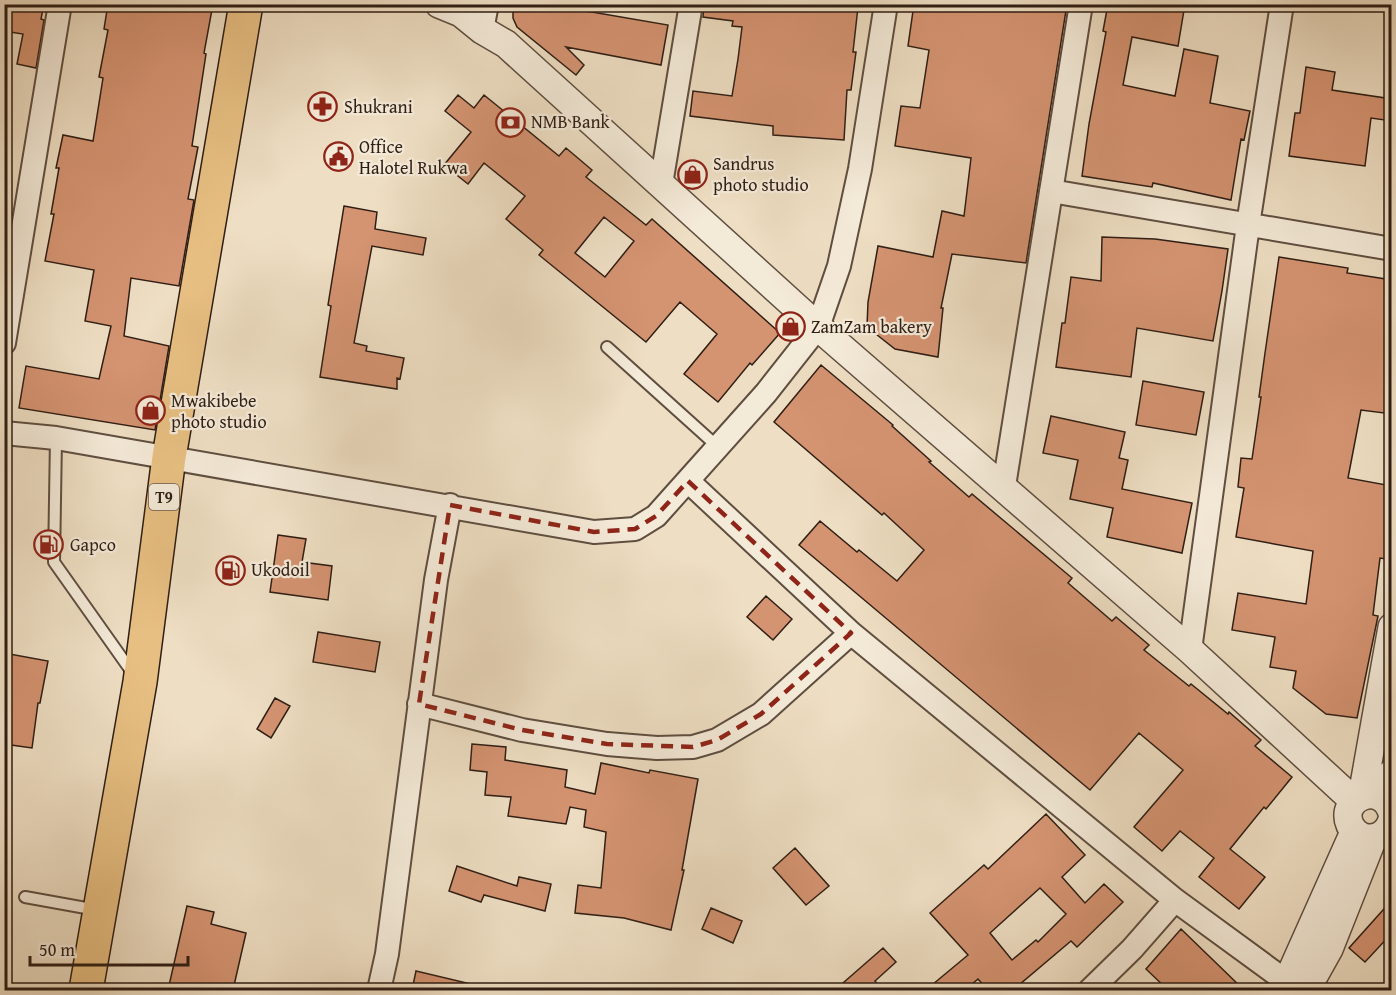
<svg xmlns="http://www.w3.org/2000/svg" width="1396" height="995" font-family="'Gentium Book Plus',serif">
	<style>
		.building { fill: #d49371; stroke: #2f1e15; stroke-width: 1.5; fill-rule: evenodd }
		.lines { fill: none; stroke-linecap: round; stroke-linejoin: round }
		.service-casing { stroke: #5f4e40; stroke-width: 14 }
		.minor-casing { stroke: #5f4e40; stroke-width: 26 }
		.tertiary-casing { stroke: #5f4e40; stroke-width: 30 }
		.trunk-casing { stroke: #2f1e15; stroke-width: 36 }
		.service { stroke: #f4ead8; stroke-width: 10 }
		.minor { stroke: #f4ead8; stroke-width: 22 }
		.tertiary { stroke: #f4ead8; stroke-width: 27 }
		.trunk { stroke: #e7bf82; stroke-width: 33 }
		.marked { fill: none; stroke: #8f2418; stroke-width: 4.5; stroke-dasharray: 12 8; stroke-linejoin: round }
		.labels { text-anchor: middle; stroke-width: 4.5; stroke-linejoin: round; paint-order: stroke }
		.shield { fill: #f4ead8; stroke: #6a5b50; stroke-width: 1.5 }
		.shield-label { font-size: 16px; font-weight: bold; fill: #2f1e15 }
		.poi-label { font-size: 18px; fill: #2f1e15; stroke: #f4ead8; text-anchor: start }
	</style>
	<rect width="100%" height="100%" fill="#eedec3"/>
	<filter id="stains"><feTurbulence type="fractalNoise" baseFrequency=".00333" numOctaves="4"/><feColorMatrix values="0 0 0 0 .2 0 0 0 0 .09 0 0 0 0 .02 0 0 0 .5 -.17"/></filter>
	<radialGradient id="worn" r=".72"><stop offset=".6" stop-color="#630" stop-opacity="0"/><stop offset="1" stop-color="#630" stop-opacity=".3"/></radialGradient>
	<path class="building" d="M4,4h40l-3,15 3,1 -8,48 -19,-4 6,-30 -19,-3z
		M108,4h105l-9,49 2,1 -14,92 6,1 -10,52 6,1 -15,86 -48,-8 -7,58 45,10 -14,84 -136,-22 7,-42 73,13 12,-53 -26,-5 9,-51 -49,-9 9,-47h-3l8,-46h-3l7,-33 30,6 10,-63 -4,-1 9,-47 -4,-1z
		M513,4l79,8 76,13 -7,40 -95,-18 18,18 -8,10 -59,-48 -4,-9z
		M704,4h127l27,3 -5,45h3l-5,38h-4l-3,50 -71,-5v-9l-83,-10 3,-25 39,5 6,-37 4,-32 -10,-1 1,-5 -30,-4z
		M914,4h153l-41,259 -74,-9 -11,54h2l-5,49 -43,-8 -28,-22 1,-25 10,-56 55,11 9,-46 22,5 7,-58 -76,-12 6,-40 19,2 9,-58 -21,-4z
		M1108,4h77l-7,42 -46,-9 -9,48 52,11 9,-47 34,7 -8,47 40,8 -6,29 -3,-1 -10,61 -78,-17 -1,4 -70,-11 7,-52 17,-92 -3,-1z
		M1306,67l29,5 -3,18 60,9v22l-21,-3 -6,48 -76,-10 6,-43h5z
		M458,95l16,13 10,-13 75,61 7,-8 26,22 -6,7 60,48 6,-6 128,114 -28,32 -2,-2 -32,39 -34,-28 33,-40 -37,-32 -34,40 -107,-87 4,-5 -37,-31 19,-23 -41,-33 -16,21 -24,-19 27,-33 -26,-21zM604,217l30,24 -29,36 -30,-24z
		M344,206l33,6 -2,17 51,9 -3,17 -51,-9 -18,97 13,3 -1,5 38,7 -4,21 -3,-1v11l-77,-12 11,-71 -3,-1z
		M1102,237l53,2 73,10 -6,42 -9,50 -76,-13 -6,49 -75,-10 6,-44h3l6,-46 30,4z
		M1279,257l69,11 -1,5 45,7v134l-31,-4 -13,68 44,8 -6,73 -6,-1 -7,57 5,1 -21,102 -31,-4 -33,-26 3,-17 -26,-4 5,-30 -43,-7 6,-37 68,11 7,-53 -77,-14 8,-49 -6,-1 3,-29 11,1 9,-62h-2l6,-44z
		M821,365l72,60 -1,1 39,35 -2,1 40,35 3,-3 100,84 -4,5 44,38 4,-4 33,28 -5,5 45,36 2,-2 37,30 1,-2 32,28 -6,6 37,31 -26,32 -2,-2 -34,42 35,28 -26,32 -40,-32 15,-19 -34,-27 -18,20 -28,-24 49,-57 -44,-37 -49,57 -291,-245 21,-24 37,31 2,-2 38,31 27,-31 -40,-37 -2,2 -108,-93z
		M1143,381l61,11 -8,43 -60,-10z
		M1051,416l74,16 -6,26 9,2 -6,29 70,14 -10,50 -75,-16 6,-29 -43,-9 8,-39 -35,-7z
		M278,535l28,4 -4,23 30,4 -4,34 -58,-8z
		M766,596l26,23 -19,21 -26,-23z
		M318,632l62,10 -5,30 -62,-10z
		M4,653l44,8 -8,42h-2l-6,45 -28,-4z
		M275,698l15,8 -19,32 -14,-9z
		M472,744l34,3 -1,13 62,10 -2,17 30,7 6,-31 48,10 1,-3 48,9 -16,91h2l-13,60 -47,-12 -49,-5 3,-28 23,3 5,-56 -22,-5 2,-17 -16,-3 -4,17 -58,-8 3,-19 -26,-2 2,-23 -17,-2z
		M1046,814l39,41 -23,22 23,26 19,-19 19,18 -46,45 -6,-6 -58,49h-25l-10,-11 -13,11h-39l42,-35 -38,-42 54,-48 4,4zM1040,888l26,26 -28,28 -2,-2 -24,20 -22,-27z
		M795,848l34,38 -23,19 -33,-37z
		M457,866l60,20 2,-9 32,7 -6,27 -61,-16 -3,7 -32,-11z
		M1392,900v33l-27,29 -16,-14z
		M187,906l27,6 -3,12 35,9 -13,57h-65z
		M711,908l31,13 -9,22 -31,-14z
		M1181,929l63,61h-76l-22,-21z
		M883,948l13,14 -21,19 8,9h-48z
		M416,971l55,13 -1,6h-58z"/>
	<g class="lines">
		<defs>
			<path id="service" d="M607,347l111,100
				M56,438l-2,124 80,113
				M25,897l72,13"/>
			<path id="minor" d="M482,30l5,-26
				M661,184l30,-180
				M1051,191l341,58
				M4,343l56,-339
				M4,433l52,5 538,94 41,-3 21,-13 110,-123 52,-66 21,-61 21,-97 26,-165
				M688,481l163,152 324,267 123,90
				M1004,486l77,-482
				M1190,650l58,-425 34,-221
				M419,704l103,26 85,14 50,4 36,-1 24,-7 44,-26 90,-81
				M379,990l8,-36 49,-374 14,-75
				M1090,990l42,-41 43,-49"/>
			<path id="tertiary" d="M439,4l22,9 21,17 24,14 312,283 372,323 164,151
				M1362,796l30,-169
				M1384,799l8,-26
				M1392,813c-9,-33 -54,-16 -42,12 3,6 7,10 13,12 14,4 25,-4 29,-17
				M1281,990l6,-8 67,-150
				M1306,990l23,-41 44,-111"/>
			<path id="trunk" d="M86,990l54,-308 29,-225 77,-453"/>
		</defs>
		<use href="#service" class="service-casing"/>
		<use href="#minor" class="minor-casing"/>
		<use href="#tertiary" class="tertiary-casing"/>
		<use href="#trunk" class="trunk-casing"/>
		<use href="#service" class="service"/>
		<use href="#minor" class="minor"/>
		<use href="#tertiary" class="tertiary"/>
		<use href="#trunk" class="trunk"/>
	</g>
	<path class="marked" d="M688,481l163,152 -90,81 -44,26 -24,7 -86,-3 -85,-14 -103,-26 31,-199 144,27 41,-3 21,-13z"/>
	<defs>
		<symbol id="pharmacy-ring" viewBox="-11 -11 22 22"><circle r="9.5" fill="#f4ead8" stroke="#8f2418" stroke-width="1.5"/><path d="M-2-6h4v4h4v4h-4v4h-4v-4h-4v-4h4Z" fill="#8f2418"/></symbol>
		<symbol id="bank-ring" viewBox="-11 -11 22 22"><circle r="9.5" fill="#f4ead8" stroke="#8f2418" stroke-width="1.5"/><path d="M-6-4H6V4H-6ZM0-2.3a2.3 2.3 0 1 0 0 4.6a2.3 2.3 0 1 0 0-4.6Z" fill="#8f2418"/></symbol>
		<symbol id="civic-ring" viewBox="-11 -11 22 22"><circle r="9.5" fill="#f4ead8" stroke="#8f2418" stroke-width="1.5"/><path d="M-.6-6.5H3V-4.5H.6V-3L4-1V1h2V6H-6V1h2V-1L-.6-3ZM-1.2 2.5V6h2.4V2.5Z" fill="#8f2418"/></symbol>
		<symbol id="shop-ring" viewBox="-11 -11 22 22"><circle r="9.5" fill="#f4ead8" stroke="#8f2418" stroke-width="1.5"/><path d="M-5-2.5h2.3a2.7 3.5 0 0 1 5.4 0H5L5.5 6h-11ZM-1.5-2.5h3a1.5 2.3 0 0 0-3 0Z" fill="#8f2418"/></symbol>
		<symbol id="fuel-ring" viewBox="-11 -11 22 22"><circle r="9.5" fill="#f4ead8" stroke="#8f2418" stroke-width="1.5"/><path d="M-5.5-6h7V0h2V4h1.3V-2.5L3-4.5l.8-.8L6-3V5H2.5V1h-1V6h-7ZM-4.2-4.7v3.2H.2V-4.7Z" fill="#8f2418"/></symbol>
	</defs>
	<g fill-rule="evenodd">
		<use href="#pharmacy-ring" x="306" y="90" width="33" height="33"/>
		<use href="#bank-ring" x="494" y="106" width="33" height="33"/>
		<use href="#civic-ring" x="322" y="140" width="33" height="33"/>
		<use href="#shop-ring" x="676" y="158" width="33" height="33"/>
		<use href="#shop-ring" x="774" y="310" width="33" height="33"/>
		<use href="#shop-ring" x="134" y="394" width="33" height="33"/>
		<use href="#fuel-ring" x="32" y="528" width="33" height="33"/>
		<use href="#fuel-ring" x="214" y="554" width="33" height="33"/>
	</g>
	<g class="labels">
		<rect class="shield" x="149" y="484" width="30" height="26" rx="4.5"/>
		<g class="shield-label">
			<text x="164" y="503">T9</text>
		</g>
		<g class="poi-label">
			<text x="344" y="113">Shukrani</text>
			<text x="531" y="128">NMB Bank</text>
			<text x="359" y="153">Office<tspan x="359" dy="21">Halotel Rukwa</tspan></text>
			<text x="713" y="170">Sandrus<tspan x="713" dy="21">photo studio</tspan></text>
			<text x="811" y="333">ZamZam bakery</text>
			<text x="171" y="407">Mwakibebe<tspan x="171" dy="21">photo studio</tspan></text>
			<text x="70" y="551">Gapco</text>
			<text x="251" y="576">Ukodoil</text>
		</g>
	</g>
	<rect width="1396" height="995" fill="none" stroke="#eedec3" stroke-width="24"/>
	<rect x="6" y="6" width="1384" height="983" fill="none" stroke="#2f1e15" stroke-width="3"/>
	<rect x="12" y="12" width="1372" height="971" fill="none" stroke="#2f1e15" stroke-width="1.5"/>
	<path d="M30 956v9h158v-9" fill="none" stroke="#2f1e15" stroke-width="3"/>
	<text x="39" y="956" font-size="18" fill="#2f1e15" stroke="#f4ead8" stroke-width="4.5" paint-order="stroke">50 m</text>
	<rect width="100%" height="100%" filter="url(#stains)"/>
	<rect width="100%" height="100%" fill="url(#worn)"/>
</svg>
